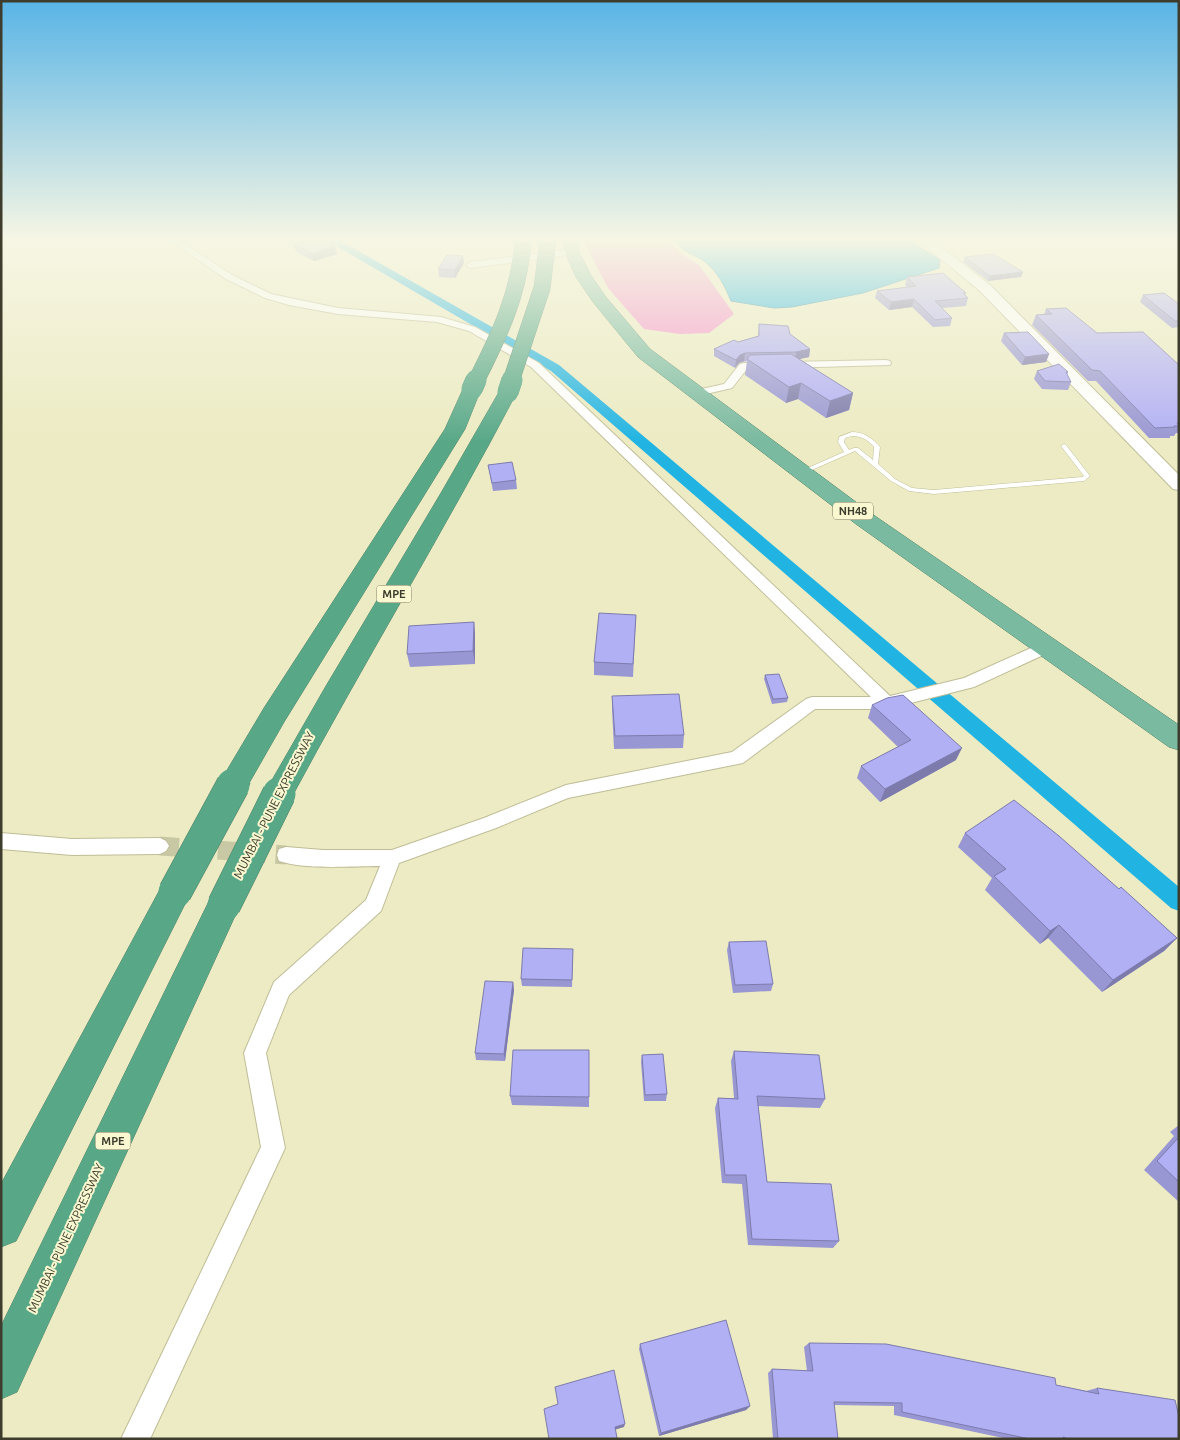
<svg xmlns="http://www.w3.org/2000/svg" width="1180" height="1440" font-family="Ubuntu,sans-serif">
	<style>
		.green { fill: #f692cb }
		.water { fill: #21b4e2; stroke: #2990ac }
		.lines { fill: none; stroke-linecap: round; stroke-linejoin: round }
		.canal { fill: #21b4e2; fill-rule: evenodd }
		.minor-tunnel { stroke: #c9c8a5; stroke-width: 19; stroke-dasharray: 19 10; stroke-linecap: butt }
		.service-casing { stroke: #bfbd97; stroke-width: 1 }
		.minor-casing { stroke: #bfbd97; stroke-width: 2 }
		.secondary-casing { stroke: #bfbd97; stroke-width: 2 }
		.trunk-casing { stroke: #4f8268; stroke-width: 1 }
		.motorway-casing { stroke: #4f8268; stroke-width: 1 }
		.service { fill: #fff; fill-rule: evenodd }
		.minor { fill: #fff; fill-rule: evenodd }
		.secondary { fill: #fff; fill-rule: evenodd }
		.trunk { fill: #7abaa0; fill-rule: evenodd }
		.motorway { fill: #58a888; fill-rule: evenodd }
		.motorway-bridge-far3-casing { stroke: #4f8268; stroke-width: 17; stroke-linecap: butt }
		.motorway-bridge-far2-casing { stroke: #4f8268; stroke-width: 21; stroke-linecap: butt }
		.motorway-bridge-far1-casing { stroke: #4f8268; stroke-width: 28; stroke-linecap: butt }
		.motorway-bridge-casing { stroke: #4f8268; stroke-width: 34; stroke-linecap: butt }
		.motorway-bridge-far3 { stroke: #58a888; stroke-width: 16 }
		.motorway-bridge-far2 { stroke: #58a888; stroke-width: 21 }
		.motorway-bridge-far1 { stroke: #58a888; stroke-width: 26 }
		.motorway-bridge { stroke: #58a888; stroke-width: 33 }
		.wall { fill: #9997d3 }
		.shaded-wall { fill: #7d7bac }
		.building { fill: #b2b0f5; stroke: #7d7bac }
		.labels { text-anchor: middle; stroke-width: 4; stroke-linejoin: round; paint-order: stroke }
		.shield { fill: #f9f8d0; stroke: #75745e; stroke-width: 1 }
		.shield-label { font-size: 11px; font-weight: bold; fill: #3d3c2d }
		.street-label { font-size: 12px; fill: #3d3c2d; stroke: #f9f8d0 }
	</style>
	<rect width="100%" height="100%" fill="#ecebc3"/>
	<path class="green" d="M583,240h85l14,14 17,11 35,49 -25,19 -29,1 -36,-5 -36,-41z"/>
	<path class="water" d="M675,240h234l31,20 -1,8 -76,25 -71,14 -18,1 -43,-7c-6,-15 -14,-30 -27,-40 -10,-7 -23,-9 -29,-21z"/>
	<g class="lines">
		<path class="canal" d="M326,240h13l220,125 620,522v24l-8,-3 -620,-537z"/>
		<path class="minor-tunnel" d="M160,846l126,9"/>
		<defs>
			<path id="service" d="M852,432c12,0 20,6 28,15l-2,17 17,15 17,9 22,2 148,-13 2,-1 -23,-30 3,-2 2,1 24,31 -6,5 -150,13 -25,-3 -18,-10 -36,-30 -50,22h-4v-2l43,-19 -6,-10 1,-5zM852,436c10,0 16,4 22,11l-1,13 -15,-12h-4l-5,2 -5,-8 1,-4z"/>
			<path id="minor" d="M169,240h10l53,35 39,19 67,14 103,9 34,10 64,36 351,333 74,-18 78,-35 5,-1 5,1 3,4 -3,4 -78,36 -87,22h-72l-72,54 -175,35 -72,30 -97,35 -18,48 -92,84 -23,58 19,95 -135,291h-29l140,-292 -17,-94 30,-71 92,-82 14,-34c-29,0 -74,4 -101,-5l-2,-6 2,-6 7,-2 37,3h69l92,-32 82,-33 166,-33 74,-53 6,-2h59l-340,-330 -62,-36 -32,-9 -99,-8 -49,-9 -24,-7 -39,-19z
				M572,249l4,3 -1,2 -105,14 -4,-3 4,-3z
				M886,360l4,1 1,2 -1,2 -143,4 -15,19 -35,8 -5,-3 1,-2 31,-7 16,-20 4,-1z
				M1,833l71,6 88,-1 6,3 3,5 -3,5 -6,3 -88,1 -71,-6z"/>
			<path id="secondary" d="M918,240h14l58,45 189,190v15l-6,-1 -193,-198z"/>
			<path id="trunk" d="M563,240h14l2,12 13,25 13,19 45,53 222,165 307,211v25l-10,-3 -313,-223 -218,-167 -45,-55 -17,-25 -11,-25z"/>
			<path id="motorway" d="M472,383l6,2 3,4 -16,40 -181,293 -36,63 -10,3 -10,-3 -5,-8 41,-69 181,-279 18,-40 3,-4z
				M508,386l7,2 2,4c-73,139 -154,272 -228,410l-10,4 -10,-4 -5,-8 62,-108 115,-193 58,-101 2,-4z
				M175,878l11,4 5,10 -175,349 -15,6v-63l163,-302z
				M224,891l12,4 4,10 -223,487 -16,7v-73l211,-431z"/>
		</defs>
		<use href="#service" class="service-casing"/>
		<use href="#minor" class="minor-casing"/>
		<use href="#secondary" class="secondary-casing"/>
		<use href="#trunk" class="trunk-casing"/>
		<use href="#motorway" class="motorway-casing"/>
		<use href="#service" class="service"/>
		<use href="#minor" class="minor"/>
		<use href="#secondary" class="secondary"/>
		<use href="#trunk" class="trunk"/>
		<use href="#motorway" class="motorway"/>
		<defs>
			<path id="motorway-bridge-far3" d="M476,381c23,-45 44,-89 47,-141
				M511,381l31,-93 6,-48"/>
			<path id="motorway-bridge-far2" d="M472,389l4,-9
				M508,392l4,-12"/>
			<path id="motorway-bridge-far1" d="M233,787l5,-10"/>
			<path id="motorway-bridge" d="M175,892l58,-107
				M224,905l55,-111"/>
		</defs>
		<use href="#motorway-bridge-far3" class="motorway-bridge-far3-casing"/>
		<use href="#motorway-bridge-far2" class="motorway-bridge-far2-casing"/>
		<use href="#motorway-bridge-far1" class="motorway-bridge-far1-casing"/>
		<use href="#motorway-bridge" class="motorway-bridge-casing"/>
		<use href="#motorway-bridge-far3" class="motorway-bridge-far3"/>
		<use href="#motorway-bridge-far2" class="motorway-bridge-far2"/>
		<use href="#motorway-bridge-far1" class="motorway-bridge-far1"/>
		<use href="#motorway-bridge" class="motorway-bridge"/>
	</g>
	<path class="wall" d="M294,244l43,10 -23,7 -18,-9z
		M965,257l58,15 -2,5 -33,4 -25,-19z
		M464,263l-9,15 -16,-1 -1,-8z
		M907,277l59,16 -1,2 3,3 -2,8 -24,2 10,10 -2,8 -17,1 -21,-20 -23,3 -14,-12 2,-7 30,-4 -2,-2z
		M1143,295l36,9v23l-7,1 -32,-26z
		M1046,309l51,24 82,32v68h-3l-2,3h-4v2h-21l-53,-57h-8l-56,-56 4,-10h8z
		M759,324l31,10 20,15 -1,8 -10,2 54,34 -4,17 -23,8 -28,-19 -12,4 -41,-28 2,-14 -8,2 -4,5 -21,-12v-7l44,-13z
		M1004,333l45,21 -3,8 -24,3 -21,-24z
		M1037,371l31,1 -1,3 4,7 -3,8 -26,-1 -8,-10z
		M488,465l28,15 1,9 -24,2z
		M636,615l-3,62 -39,-2v-13z
		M474,622l1,13v29l-65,3 -3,-13z
		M765,675l23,23 -1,4 -15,2 -8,-25z
		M612,696l72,39 -1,13 -69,1 -2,-40z
		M872,705l84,55 -76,42 -23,-24 4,-12 37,-19 -30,-29z
		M965,833l154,56 58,49 -13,13 -62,41 -54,-54 -8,6 -55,-54 7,-12 -34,-31z
		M729,942l44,42 -2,7 -38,2 -6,-43z
		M573,949l-1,38 -50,-1 -1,-7z
		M513,982l1,8 -9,71 -29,-1 -1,-7z
		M589,1050v57l-77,-2 -2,-9z
		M734,1051l91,48 -5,9 -62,-2 9,76 72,59 -6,7 -85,-3 -6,-61 -20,-1 -7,-75 3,-10h16l-3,-37z
		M642,1055l25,39 -1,7h-22l-3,-39z
		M1179,1125v77l-35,-32 30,-34 -4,-4z
		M809,1343l247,42 30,6 11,-3 82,51h-171l-114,-24v-9l-60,-1 4,34h-65l-5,-66 4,-4 35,2 -3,-24z
		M640,1344l110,62 -4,4 -87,26 -20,-87z"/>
	<path class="shaded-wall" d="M335,246l2,8 -23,7 -2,-7z
		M463,256l1,7 -9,15v-8z
		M1023,272l-2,5 -33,4 2,-5z
		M914,299l-2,8 -23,3 2,-8z
		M810,349l-1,8 -14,3 1,-8z
		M745,353l-1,8 -5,2 -4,5 1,-8 4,-5z
		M1049,354l-3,8 -24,3 3,-8z
		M801,383l-3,16 -12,4 3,-16z
		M853,393l-4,17 -23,8 4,-17z
		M474,622l1,13v29l-2,-13z
		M962,748l-6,12 -76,42 5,-13z
		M1059,925l-11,13 -8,6 10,-13z
		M1177,938l-13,13 -62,41 11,-12z
		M513,982l1,8 -9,71 -1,-7z
		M750,1406l-4,4 -87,26 2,-3z
		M625,1424l-1,3 -10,3 1,-3z"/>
	<path class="building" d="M307,240h17l11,6 -23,8 -18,-10z
		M993,254l30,18 -33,4 -25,-19z
		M447,255l16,1 -8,14 -17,-1z
		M943,273l23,20h-3l5,5 -33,3 17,17 -17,2 -21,-21 -23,3 -14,-11 39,-5 -9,-9z
		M1164,293l15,11v17h-4l-32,-26z
		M1066,308l31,25 46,-1 36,33v50h-1l1,1v7h-2l2,3h-5l1,1 -20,1 -55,-57 -8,-1 -56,-55 16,-1 -6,-5z
		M759,324l29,2 2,8 20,15 -14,3 -51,1 -5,2 -4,5 -22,-11 20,-9 4,2 21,-6z
		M1028,332l21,22 -24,3 -21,-24z
		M791,354l62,39 -23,8 -29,-18 -12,4 -42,-28 3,-4z
		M1059,364l9,8h-2l5,10 -26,-1 -8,-10z
		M512,462l4,18 -24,3 -4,-18z
		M599,613l37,2 -3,49 -39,-2z
		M474,622l-1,29 -66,3 2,-28z
		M779,674l9,24 -15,1 -8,-24z
		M679,694l5,41 -69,1 -3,-40z
		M903,695l59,53 -77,41 -24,-23 50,-26 -39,-35 15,-7z
		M1014,800l45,36 60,53 2,-2 56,51 -64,42 -54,-55 -9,6 -56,-55 12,-7 -41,-36z
		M766,941l7,43 -38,1 -6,-43z
		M523,948l50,1 -1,31 -51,-1z
		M485,981l28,1 -9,72 -29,-1z
		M513,1050h76v47l-79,-1z
		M734,1051l85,4 6,44 -68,-3 10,86 64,2 8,57 -87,-2 -6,-64h-21l-7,-77 20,1z
		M663,1054l4,40 -22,1 -3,-40z
		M1179,1137v45l-22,-21z
		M726,1320l24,86 -89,27 -21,-89z
		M809,1343l77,1 169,34 1,7 43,9 -2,-6 78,12 4,17v22h-111l-5,-2v2h-33l-128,-27v-9l-68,-1 4,37h-60l-6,-70 41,2z
		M614,1370l11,54 -10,3 2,11 -3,1h-65l-5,-30 14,-5 -3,-17z"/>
	<linearGradient id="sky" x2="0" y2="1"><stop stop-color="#58b4e6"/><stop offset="0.54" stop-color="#f6f6e4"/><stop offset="1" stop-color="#f6f6e4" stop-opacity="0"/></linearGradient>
	<rect width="1180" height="442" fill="url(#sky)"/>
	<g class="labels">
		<g class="shield">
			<rect x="833" y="502.5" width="40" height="17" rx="4"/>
			<rect x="376.5" y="585.5" width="35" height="17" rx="4"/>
			<rect x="95.5" y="1132.5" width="35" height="17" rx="4"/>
		</g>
		<g class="shield-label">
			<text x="853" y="515">NH48</text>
			<text x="394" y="598">MPE</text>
			<text x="113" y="1145">MPE</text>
		</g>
		<g class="street-label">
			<text transform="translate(274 805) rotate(-63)" y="4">MUMBAI - PUNE EXPRESSWAY</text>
			<text transform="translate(66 1238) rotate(-65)" y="4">MUMBAI - PUNE EXPRESSWAY</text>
		</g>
	</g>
	<rect width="1180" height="1440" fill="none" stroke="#3d3c2d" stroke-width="5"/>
</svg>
